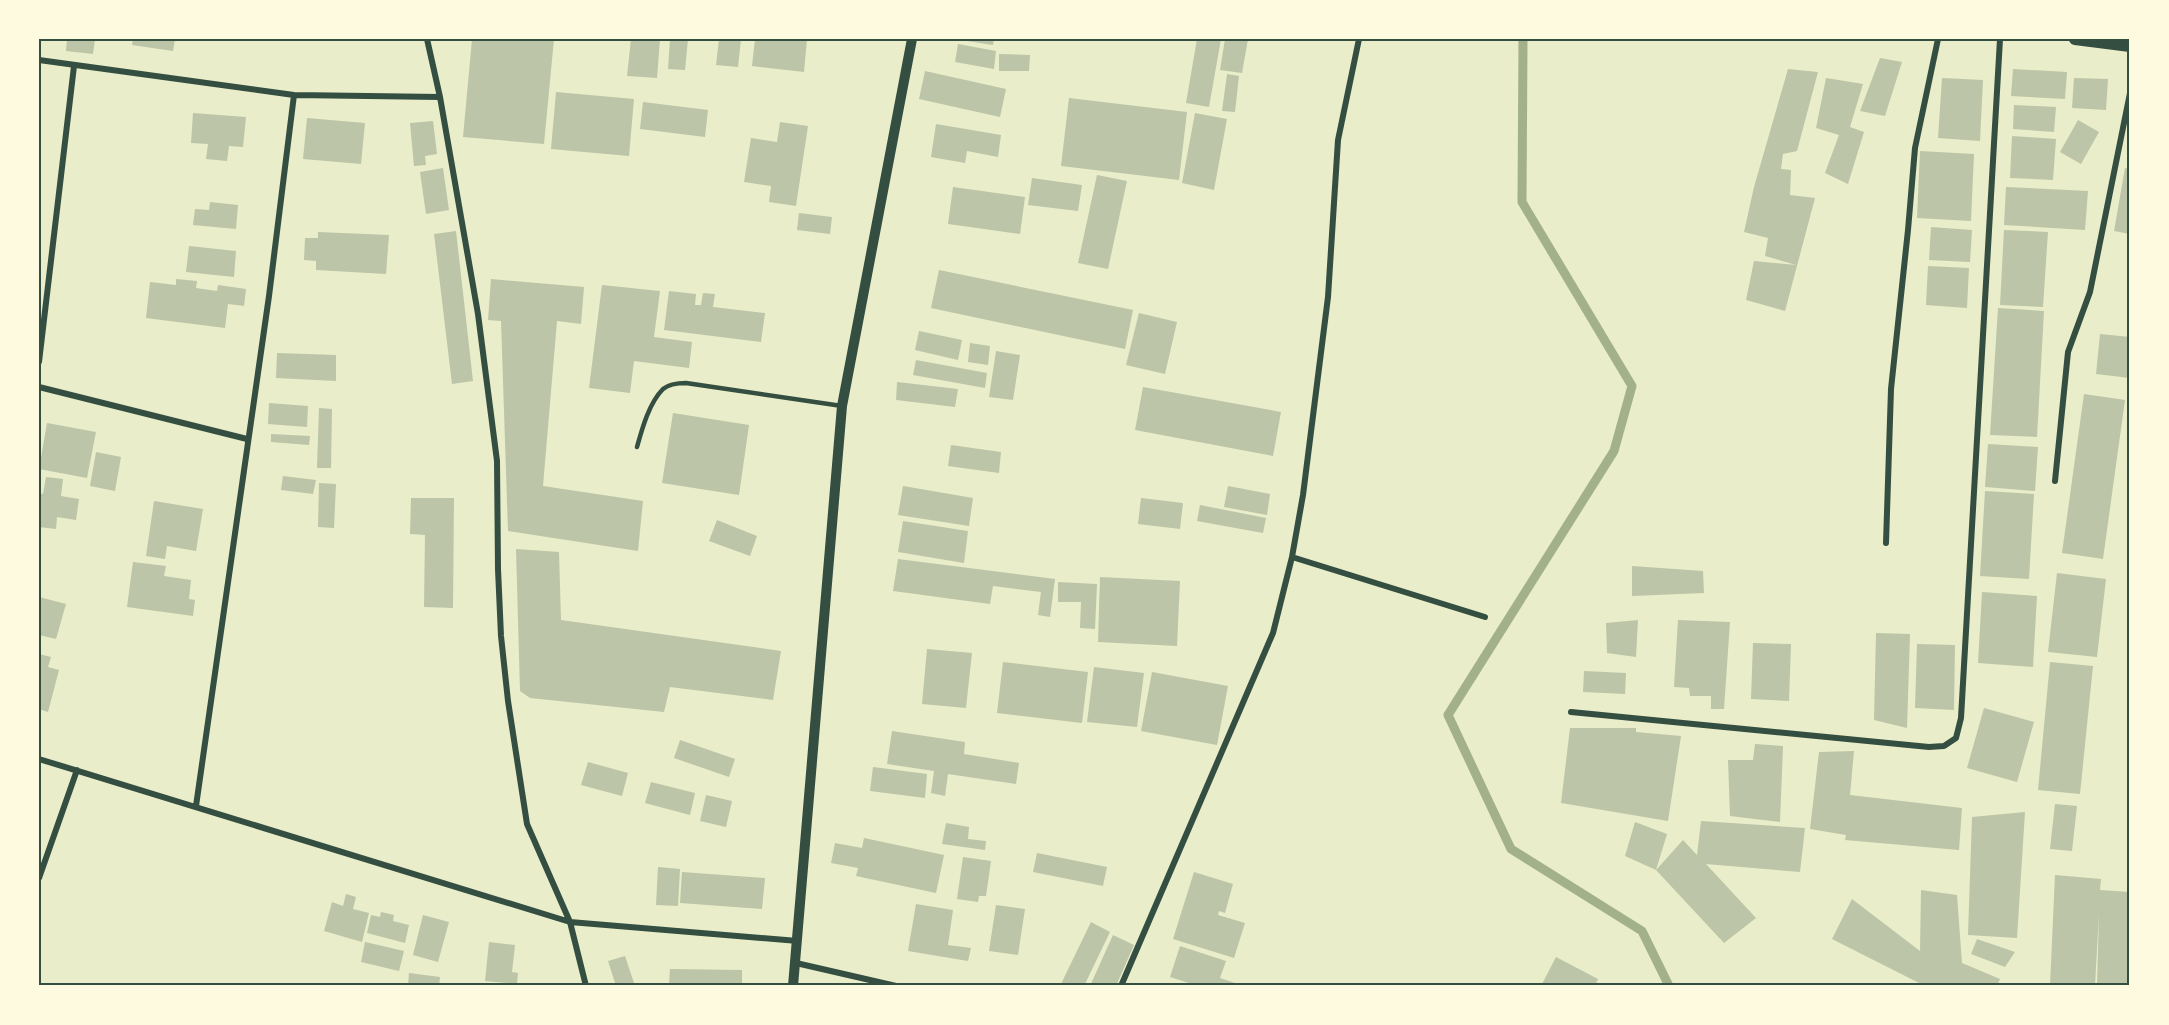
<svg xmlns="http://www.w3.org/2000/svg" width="2169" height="1025" font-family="Raleway,sans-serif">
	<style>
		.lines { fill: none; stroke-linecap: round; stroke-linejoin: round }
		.stream { stroke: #a3b18a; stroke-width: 9 }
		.building { fill: #bcc5a7 }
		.service { stroke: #344e41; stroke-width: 4.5 }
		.minor { stroke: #344e41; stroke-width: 6 }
		.tertiary { stroke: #344e41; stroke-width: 10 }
		.secondary { stroke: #344e41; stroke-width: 12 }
		.neatline { fill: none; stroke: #344e41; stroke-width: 2 }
	</style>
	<rect width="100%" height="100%" fill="#e9edc9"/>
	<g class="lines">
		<path class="stream" d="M1523,39l-1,163 110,184 -18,65 -166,264 63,134 131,82 27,55"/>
	</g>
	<path class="building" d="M67,39h28l-2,15 -27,-3z
		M133,39h42l-2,12 -41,-6z
		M472,39h82l-10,105 -81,-7z
		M631,39h29l-3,39 -30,-2z
		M670,39h18l-3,31 -17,-1z
		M719,39h22l-3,28 -22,-2z
		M755,39h52l-3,33 -52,-6z
		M954,39h40l-1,6z
		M1197,39h24l-12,68 -23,-4z
		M1225,39h23l-6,34 -22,-3z
		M958,44l38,7 -2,18 -39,-7z
		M999,54l31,1 -1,16h-30z
		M1880,58l22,4 -17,54 -25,-5z
		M1788,69l30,3 -21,79 -14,3 -2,15 10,1 -1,25 25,3 -30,113 -39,-11 8,-39 42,4 -31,-9 3,-18 -24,-6 10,-45z
		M2013,69l54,3 -2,27 -54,-3z
		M925,71l81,18 -6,28 -81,-18z
		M1227,74l12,2 -4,36 -13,-1z
		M1826,78l37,6 -13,43 14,5 -16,52 -23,-11 14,-38 -23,-7z
		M1942,78l41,2 -3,61 -42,-3z
		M2074,78l34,1 -2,31 -34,-2z
		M556,92l78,7 -5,57 -78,-7z
		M1069,98l118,14 -8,68 -118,-14z
		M643,102l65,8 -3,27 -65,-8z
		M2014,105l42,2 -2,25 -41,-3z
		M193,113l53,4 -3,30 -14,-1 -2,15 -21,-2 2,-15 -17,-1z
		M1195,113l32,6 -13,71 -32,-7z
		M307,118l58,5 -4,41 -58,-5z
		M2078,120l21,12 -18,32 -21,-12z
		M433,121l4,33 -12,2 1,9 -12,1 -4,-43z
		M780,122l28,4 -12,80 -27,-4 2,-16 -27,-4 7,-44 26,4z
		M936,124l65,11 -3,22 -31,-6 -2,12 -34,-6z
		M2012,136l44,3 -3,41 -43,-2z
		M1920,151l54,3 -3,67 -54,-3z
		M443,168l6,42 -23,4 -6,-42z
		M2125,168l5,1v65l-16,-3z
		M1097,175l30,6 -19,88 -30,-6z
		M1032,178l50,7 -4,26 -50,-6z
		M953,187l72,10 -5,37 -72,-10z
		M2006,187l82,4 -3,39 -81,-5z
		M210,202l28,3 -2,24 -43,-4 2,-16 14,1z
		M799,213l33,4 -2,17 -33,-4z
		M1931,227l41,3 -2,32 -41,-2z
		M2004,230l44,2 -5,75 -43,-2z
		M456,231l17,150 -21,3 -18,-150z
		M318,232l71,3 -3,39 -70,-4v-9l-12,-1 1,-22h13z
		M189,246l47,5 -2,26 -48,-5z
		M1928,266l41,2 -2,40 -41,-3z
		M939,270l194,40 -8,39 -194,-41z
		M176,279l21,2 -1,7 21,3 1,-6 28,4 -2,17 -16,-2 -3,24 -79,-10 4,-36 26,3z
		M491,279l93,8 -3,37 -24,-3 -14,165 100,15 -5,50 -130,-20 -7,-210 -13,-1z
		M602,285l58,6 -6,46 38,5 -3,26 -55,-7 -4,32 -41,-5z
		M669,291l27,3 -1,11h6l2,-12 12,1 -2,13 52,6 -4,29 -97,-12z
		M1998,308l46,3 -7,126 -47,-2z
		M1139,313l38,9 -12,52 -39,-9z
		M919,331l43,9 -4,20 -43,-10z
		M2100,334l30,3v41l-34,-4z
		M970,343l20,3 -2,19 -20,-3z
		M996,351l24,4 -7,45 -24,-3z
		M277,353l59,2v26l-60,-3z
		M916,360l71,13 -2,15 -72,-13z
		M897,382l61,7 -3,18 -59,-7z
		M1143,387l138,25 -8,44 -138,-26z
		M2084,394l41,6 -22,159 -41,-6z
		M269,403l39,3 -1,21 -39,-3z
		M319,408l13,1 -1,59h-14z
		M673,413l76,12 -10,70 -77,-12z
		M47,423l49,9 -9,46 -48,-9z
		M271,434l39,2 -1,9 -38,-3z
		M1988,444l50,3 -3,44 -50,-4z
		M951,445l50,7 -2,21 -51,-7z
		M96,452l25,5 -6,34 -25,-5z
		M283,476l33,4 -3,14 -32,-4z
		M46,477l17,2 -2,17 18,3 -3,21 -19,-3 -1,12 -17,-2v-34l4,1z
		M319,483l17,1 -2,44 -16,-1z
		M903,486l70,12 -4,28 -71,-11z
		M1228,486l42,8 -3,21 -43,-8z
		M1985,491l49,3 -5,85 -49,-3z
		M411,498h43l-1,110 -29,-1 1,-72 -15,-1z
		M1141,498l42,5 -3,26 -42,-5z
		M154,501l49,8 -7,42 -29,-5 -2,13 -19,-3z
		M1200,505l66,13 -3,15 -66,-12z
		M717,520l40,16 -7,20 -41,-15z
		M903,521l65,10 -4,32 -66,-11z
		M516,549l43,3 2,68 220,31 -8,49 -103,-13 -6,25 -134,-14 -10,-7z
		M898,559l157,20 -5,38 -12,-2 3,-23 -48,-6 -3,18 -97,-13z
		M133,562l33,4 -2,10 27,4 -2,19 6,1 -2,16 -66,-9z
		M1632,566l71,5 1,22 -72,3z
		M2057,573l49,6 -9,78 -49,-5z
		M1100,577l80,4 -3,65 -79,-4z
		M1058,582l39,2 -2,45 -15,-1 1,-26h-23z
		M1982,592l55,4 -4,71 -55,-4z
		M39,597l27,7 -10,35 -17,-4z
		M1638,620l-2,37 -29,-4 -1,-30z
		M1678,620l52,2 -6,87h-13v-13h-21l-1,-8 -15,-1z
		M1876,633l34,1 -3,94 -33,-8z
		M1753,643l38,1 -2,57 -38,-2z
		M1917,644l38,1 -1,65 -39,-2z
		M927,649l45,4 -6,55 -44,-4z
		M39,654l12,3 -3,10 11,3 -11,42 -9,-3z
		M1003,662l85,10 -6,51 -85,-10z
		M2050,662l43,4 -13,128 -42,-4z
		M1094,667l50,6 -7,54 -50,-5z
		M1584,671l42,2 -1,21 -42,-2z
		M1152,672l76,14 -11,59 -76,-14z
		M1984,708l50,14 -17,60 -50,-14z
		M1570,728h66v4l45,4 -13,85 -107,-18z
		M892,731l73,11 -1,12 55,9 -3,21 -68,-10 -3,22 -14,-3 3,-22 -47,-7z
		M680,740l55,19 -6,18 -55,-19z
		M1755,744l28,2 -3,76 -50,-6 -2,-56h25z
		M1854,751l-4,44 112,13 -3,42 -114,-10 1,-5 -36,-6 9,-77z
		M588,762l40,11 -6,23 -41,-11z
		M873,767l54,7 -2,24 -55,-7z
		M651,782l44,11 -5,22 -45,-12z
		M706,795l26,6 -6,26 -26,-6z
		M2055,804l22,2 -5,45 -22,-2z
		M2025,812l-8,126 -49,-3 4,-118z
		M1701,821l104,7 -5,44 -94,-8 50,54 -32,25 -68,-73 27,-30 14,15z
		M1635,822l32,12 -11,36 -31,-14z
		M946,823l23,4 -1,12 18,2 -1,9 -43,-6z
		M864,838l80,17 -8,38 -80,-17 2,-8 -27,-5 4,-20 27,5z
		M1037,853l70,14 -4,19 -70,-14z
		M963,857l28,4 -5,35h-7l-1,6 -21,-3z
		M658,867l22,2 -2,37 -22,-1z
		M682,872l83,6 -3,31 -82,-6z
		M1194,872l39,12 -8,29 -6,-2 -1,4 27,8 -11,35 -61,-19z
		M2055,875l46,4 -1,11 30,2v94h-33l2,-73 -4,73h-45z
		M1921,890l36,5 5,68 38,16 -3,7h-72l-93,-47 20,-40 68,52z
		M346,894l10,3 -3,12 16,4 -7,29 -38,-11 8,-29 11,4z
		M916,904l37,6 -5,35 23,3 -3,13 -60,-10z
		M996,905l29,4 -7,46 -29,-4z
		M381,912l13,3 -1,6 16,4 -4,18 -38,-10 4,-18 9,2z
		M423,915l26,7 -11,40 -25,-7z
		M1091,922l19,10 -26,54h-24z
		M1113,935l21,10 -18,41h-26z
		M1977,939l38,13 -10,15 -34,-13z
		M365,942l39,9 -5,20 -38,-9z
		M489,942l26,3 -3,27 6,1 -1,11 -32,-3z
		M1180,946l46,15 -6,17 24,8h-46l-28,-9z
		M625,956l10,30h-19l-8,-25z
		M1556,957l42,22 -3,7h-54z
		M670,969l72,1v16h-73z
		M409,973l31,4 -1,9h-31z"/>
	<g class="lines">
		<path class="service" d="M637,447c5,-18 12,-44 26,-58 6,-5 16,-6 23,-6l156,23"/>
		<path class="minor" d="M427,39l13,58 38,217 19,147 1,108 3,67 7,65 19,123 43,98 16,64
			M39,60l255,35 146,2
			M39,362l35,-296
			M39,387l208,52
			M2055,481l13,-129 22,-60 40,-199
			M1886,543l5,-154 17,-159 7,-82 23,-109
			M1292,557l193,60
			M1571,712l358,35 15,-1 12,-8 5,-20 39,-679
			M39,759l531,163 228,19
			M196,806l73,-510 25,-201
			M39,878l38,-108
			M796,963l100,23
			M1121,986l152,-353 19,-76 11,-62 25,-198 10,-157 21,-101"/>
		<path class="tertiary" d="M793,986l49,-580 70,-367"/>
		<path class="secondary" d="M2075,39l55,7"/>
	</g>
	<rect width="2169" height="1025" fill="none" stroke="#fefae0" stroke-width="81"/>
	<rect x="40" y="40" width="2088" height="944" class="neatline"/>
</svg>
